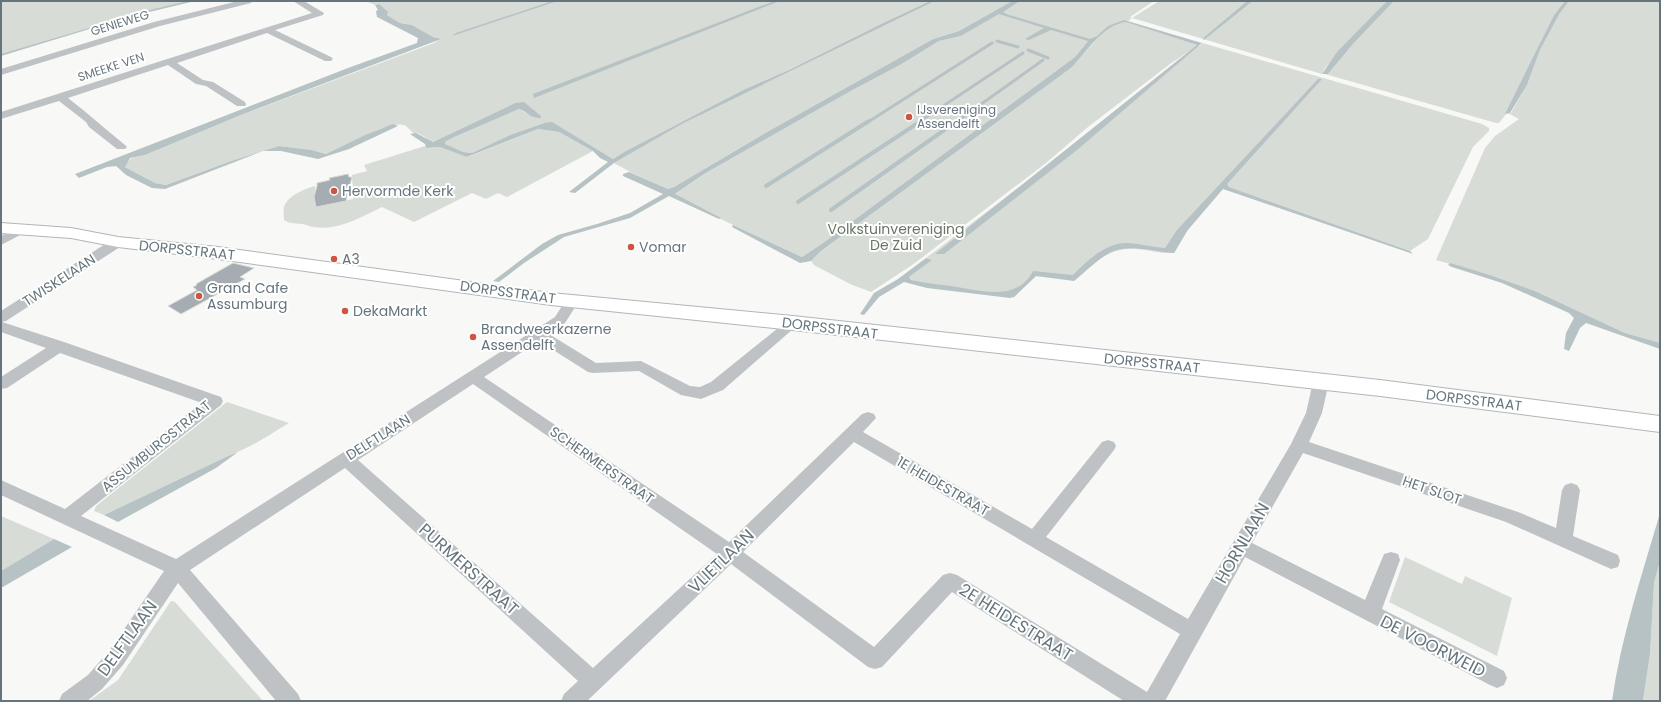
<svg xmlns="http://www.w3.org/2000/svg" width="1661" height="702" font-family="Poppins,sans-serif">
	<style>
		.green { fill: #d8dcd6 }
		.water { fill: #b7c2c5 }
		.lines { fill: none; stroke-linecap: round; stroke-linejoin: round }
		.stream-far1 { stroke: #b7c2c5; stroke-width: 3 }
		.stream { stroke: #b7c2c5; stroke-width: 4 }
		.building { fill: #a6adb2; stroke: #dadad8 }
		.secondary-casing { stroke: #b0b6ba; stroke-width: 2 }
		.street { fill: #bec2c5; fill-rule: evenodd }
		.secondary { fill: #fff; fill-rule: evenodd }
		.poi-dot { fill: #cd5641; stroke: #fff; stroke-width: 1.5 }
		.labels { text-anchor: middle; stroke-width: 4; stroke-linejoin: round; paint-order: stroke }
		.far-street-label { font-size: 12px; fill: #66757d; stroke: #fff }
		.far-poi-label { font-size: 12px; fill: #66757d; stroke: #fff; text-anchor: start }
		.poi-label { font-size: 14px; fill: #66757d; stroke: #fff; text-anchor: start }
		.park-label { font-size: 14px; fill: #697665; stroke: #fff }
		.street-label { font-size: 14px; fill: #66757d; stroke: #fff }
		.near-street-label { font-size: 17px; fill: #66757d; stroke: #fff }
	</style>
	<rect width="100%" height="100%" fill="#f8f8f6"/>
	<path class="green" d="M1,1h193l-62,15 -131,39z
		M370,1h182l-99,34 105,-34h216l-241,94 247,-94h150l-49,23 -92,46 -46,20 -119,62 -11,7 -27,-16 -42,-20 -34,12 -38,18 -9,-1 -19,-8 1,-2 7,-4 67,-29 16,9c-5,-12 -7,-12 -20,-15l-82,39c-6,-3 -13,-10 -20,-9 -2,-2 -6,-7 -9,-8 -16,-5 -61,22 -78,29l-14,-4 -33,-4 -45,14 -68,25 -11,-2 -30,-16c2,-10 11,-10 20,-12l96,-40 193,-72 6,-4 -7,-2 -21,-12 -12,-2 -13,-8 -8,-11 -4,1 -7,-3z
		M935,1h77l-53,30 -26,8 -166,93 -93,55 -6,2 -36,-16 -18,-10 68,-39z
		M1020,1h134l-24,16 2,1 27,-17h88l-44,37 1,2 49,-39h134l-62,67 -3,6 -190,-56 -4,3 -3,-1 5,3 70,23 2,-3 4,1 276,80 7,4v3l-16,16 -45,92 -18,12 -181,-64 -3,-3 -34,39 -18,30c-13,1 -24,-3 -37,-4 -27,-3 -44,15 -63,31l-38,-4 -22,21 -88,-10 -15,-7 -2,-3 22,-17 -5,-2 117,-89 151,-121 -24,16 -82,63 -42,36 -131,100 -44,29 -21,-8 -36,-19 -3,-4 10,-10 250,-183 31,-35 -14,8 -13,16 -252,186 -21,14 -69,-32 -59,-30 30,-21 145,-82 51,-27 39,-24 22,-5z
		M1394,1h171l-11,14 -48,99 -7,9h-3l-171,-49h3l25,-30z
		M1569,1h91l-1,342 -34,-10 -90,-42 -45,-16 -54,-15 49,-112 10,-12 24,-17 -11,-6h3l16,-28 13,-35 20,-37z
		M538,129l21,3 34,19 -86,46 -9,-4 -12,6 -14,-6 -58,29 -32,-15c-21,10 -44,24 -68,20 -4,0 -8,-3 -12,-3 -8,-1 -12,0 -18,-4 0,-4 -1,-9 0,-13 4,-12 21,-18 31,-21l1,21 37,-8 -1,-24 15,-4 -3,-6 61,-19 1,2 14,-1 28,10z
		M227,402l62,21c-20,12 -39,25 -61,33l-124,59 -10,-4 2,-5z
		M1,516l53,23 -53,32z
		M1405,557l57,27 3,-8 47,22 -15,58 -108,-54z
		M1660,561v140h-17l7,-47 4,-71z
		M171,601l4,1 88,99h-174l29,-21z"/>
	<path class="water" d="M188,1h7l-63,15 -131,40v-2l149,-44z
		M552,1h6l-106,35 4,-3z
		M774,1h6l-246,97 -1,-4z
		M930,1h5l-253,123 -68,39 -39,30 -6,-1 39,-30 -8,-4 -7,-7 -34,-19 -21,-3 -71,28 -27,-10 -14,1 -1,-4 -15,-10 6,-1 17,9 82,-39 9,-1 17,14v2c-11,1 -13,-6 -22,-9l-67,29 -7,4v2l18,8 9,1 38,-18 34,-12 8,-1 61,37 11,-7 119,-62 46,-20 92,-46z
		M1012,1h8l-17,11 3,2 84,25 7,-3 11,-10 16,-6 78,23 -125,107 -133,104h-9l262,-209 -71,-23c-24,3 -39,30 -55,46l-250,183 -10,10 -11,2 -68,-36 1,-2 69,32 21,-14 252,-186 13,-16 -37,-11 -22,10 -4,-1 19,-11 -45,-14 -38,22 -22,5 -39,24 -51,27 -145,82 -29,20 46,24 -2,1 -50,-23 -39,22 -66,19 -40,26 -25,19 -6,-1 49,-37 16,-9 39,-11 33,-11 33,-19 -40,-18v-2l6,-2 39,17 6,-2 93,-55 166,-93 26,-8z
		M1247,1h6l-49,39 -1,-2z
		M1387,1h7l-41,43 -25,30h-6l15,-22z
		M1565,1h4l-9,12 -20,37 -13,35 -17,28 -5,1 49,-99z
		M379,4l9,8 -1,3 13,8 12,2 21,12 8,2 -200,76 -96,40 -15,3 -5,9 30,16 11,2 68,-25 45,-14 33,4 14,4 39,-19 28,-11 5,2 -49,23 -31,10 -37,-8h-18l-98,38 -13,-1 -26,-13 -10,-9 -9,1 -28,11 -4,-4 273,-106 69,-25 1,-5 -41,-21 -1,-6 2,-1 -3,-5z
		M1318,79h4l-95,105 2,3 181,64 3,3 -190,-65 -36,42 -13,22c-20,-1 -46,-10 -65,0 -12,7 -24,19 -35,28l-38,-5 -22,21 -4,1 -83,-10 -23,-6 -25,15 -15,18 -4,-1 14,-21 24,-14 28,-21 6,2 -23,17 2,3c13,3 26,4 40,6 27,4 66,17 82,-15l40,4c14,-14 33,-33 55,-32 12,1 25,4 37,5l12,-18z
		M1450,263l40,12 45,16 90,42 35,10v6l-74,-26 -6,5 -11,23 -5,-2 2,-16 8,-15 -5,-5 -67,-30 -50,-16 -4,-2z
		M238,452l-22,16 -98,54 -14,-7 124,-59z
		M1660,513v48l-6,22 -4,71 -7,47h-31c9,-64 30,-126 48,-188z
		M54,539l18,8 -71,41v-17z"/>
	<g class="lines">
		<path class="stream-far1" d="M997,41l21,6
			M1028,50l20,8
			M868,122l124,-79
			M919,122l104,-69
			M956,122l87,-62"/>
		<path class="stream" d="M766,186l103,-65
			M798,202l123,-81
			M831,210l126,-89"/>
	</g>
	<path class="building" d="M348,174l1,3h3l-6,24 -30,6 -2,-10 3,-11v-3l13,-3 -1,-2z
		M233,263l21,5 -14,9 5,2 -64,35 -13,-8 29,-16 -4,-3 4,-2 -1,-1z"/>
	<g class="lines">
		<defs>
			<path id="secondary" d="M1,223l70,5 47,9 100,10 333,46 242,23 587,64 280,36v16l-280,-36 -587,-66 -242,-25 -333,-46 -100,-12 -47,-9 -70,-5z"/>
		</defs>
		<use href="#secondary" class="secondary-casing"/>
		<path class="street" d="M238,1h14l-1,2 -91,23 -159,49v-6l153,-47z
			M293,1h11l20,12 -1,2 -48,15 56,27 2,2 -2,2h-6l-58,-28 -90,30 26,17 10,2 32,20 1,2 -1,2h-8l-31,-20 -10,-2 -28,-19 -100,33c20,15 37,31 57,47l2,2 -2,2h-8l-28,-22 -3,-5 -27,-21 -58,18v-7l311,-99z
			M21,225l5,1 1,3 -1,3 -25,13v-9z
			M118,238l5,1 2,3 -2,3 -117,76 -4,1 62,20 157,55 2,4 -2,4 -140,111 95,43 379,-242 12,-19 5,-1 5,1 2,3 -14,22 -16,11 47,29 45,-2 49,25 10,1 11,-5 77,-62 5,-2 5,2 2,3 -77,67 -22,9 -20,-4 -42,-24 -46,2 -5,-1 -49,-31 -55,36 245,165 133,-128 6,-2 6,2 2,4 -13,14 169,97 70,-87 6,-2 6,2 2,4 -2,4 -68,87 142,82 103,-175 15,-31 7,-31 2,-4 6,-1 6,1 2,4 -7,31 -13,29 209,70 38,16 6,-38 3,-5 6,-2 6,2 3,5 -7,46 45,19 2,6 -2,6 -7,2 -105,-47 -203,-69 -51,90 113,57 19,-46 7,-2 7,2 2,6 -18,49 122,62 3,7 -3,7 -7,3 -7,-3 -245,-128 -80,144h-41l-172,-109 -70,75 -7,2 -7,-2 -137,-103 -144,137h-26l3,-7 14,-13 -233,-213 -155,102 108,124 3,7h-25l-98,-118 -55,82 -21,24 -15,12h-28l3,-7 26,-19 21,-24 55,-80 -163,-76v-15l64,29 137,-106 -142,-50 -53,35 -6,1v-12l45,-29 -45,-16v-21l112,-72zM473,384l244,170 -124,114 -235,-208zM854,442l326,192 -33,58 -190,-117 -7,-2 -7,2 -69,72 -131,-95z"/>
		<use href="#secondary" class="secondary"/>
	</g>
	<g class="poi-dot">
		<circle cx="909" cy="117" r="4"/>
		<circle cx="334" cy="191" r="4"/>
		<circle cx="631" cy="247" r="4"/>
		<circle cx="334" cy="259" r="4"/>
		<circle cx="199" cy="296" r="4"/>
		<circle cx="345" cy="311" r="4"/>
		<circle cx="473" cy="337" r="4"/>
	</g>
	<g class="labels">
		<g class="far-street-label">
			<text transform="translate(120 23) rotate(-17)" y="4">GENIEWEG</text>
			<text transform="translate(111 67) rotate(-18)" y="4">SMEEKE VEN</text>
		</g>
		<g class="far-poi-label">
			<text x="917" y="114">IJsvereniging<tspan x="917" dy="14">Assendelft</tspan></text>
		</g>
		<g class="poi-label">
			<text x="342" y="196">Hervormde Kerk</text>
			<text x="639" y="252">Vomar</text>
			<text x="342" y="264">A3</text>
			<text x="207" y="293">Grand Cafe<tspan x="207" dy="16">Assumburg</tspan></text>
			<text x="353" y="316">DekaMarkt</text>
			<text x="481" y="334">Brandweerkazerne<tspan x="481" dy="16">Assendelft</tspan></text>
		</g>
		<g class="park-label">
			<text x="896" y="234">Volkstuinvereniging<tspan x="896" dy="16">De Zuid</tspan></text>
		</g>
		<g class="street-label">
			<text transform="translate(187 250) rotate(6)" y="5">DORPSSTRAAT</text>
			<text transform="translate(59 280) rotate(-33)" y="5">TWISKELAAN</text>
			<text transform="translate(508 292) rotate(8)" y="5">DORPSSTRAAT</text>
			<text transform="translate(830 328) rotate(7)" y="5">DORPSSTRAAT</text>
			<text transform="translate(1152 363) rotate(6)" y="5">DORPSSTRAAT</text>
			<text transform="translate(1474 400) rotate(7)" y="5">DORPSSTRAAT</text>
			<text transform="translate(378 437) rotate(-32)" y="5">DELFTLAAN</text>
			<text transform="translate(156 446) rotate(-39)" y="5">ASSUMBURGSTRAAT</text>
			<text transform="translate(602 465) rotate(35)" y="5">SCHERMERSTRAAT</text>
			<text transform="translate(943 486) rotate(30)" y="5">1E HEIDESTRAAT</text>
			<text transform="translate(1432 490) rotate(19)" y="5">HET SLOT</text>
		</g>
		<g class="near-street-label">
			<text transform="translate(1242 543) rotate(-60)" y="6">HORNLAAN</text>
			<text transform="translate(721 561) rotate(-44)" y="6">VLIETLAAN</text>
			<text transform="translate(469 569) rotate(42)" y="6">PURMERSTRAAT</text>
			<text transform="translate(1016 622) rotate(32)" y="6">2E HEIDESTRAAT</text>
			<text transform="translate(127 638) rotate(-54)" y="6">DELFTLAAN</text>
			<text transform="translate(1433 646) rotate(27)" y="6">DE VOORWEID</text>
		</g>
	</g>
	<rect width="1661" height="702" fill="none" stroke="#66757d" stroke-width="4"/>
</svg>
